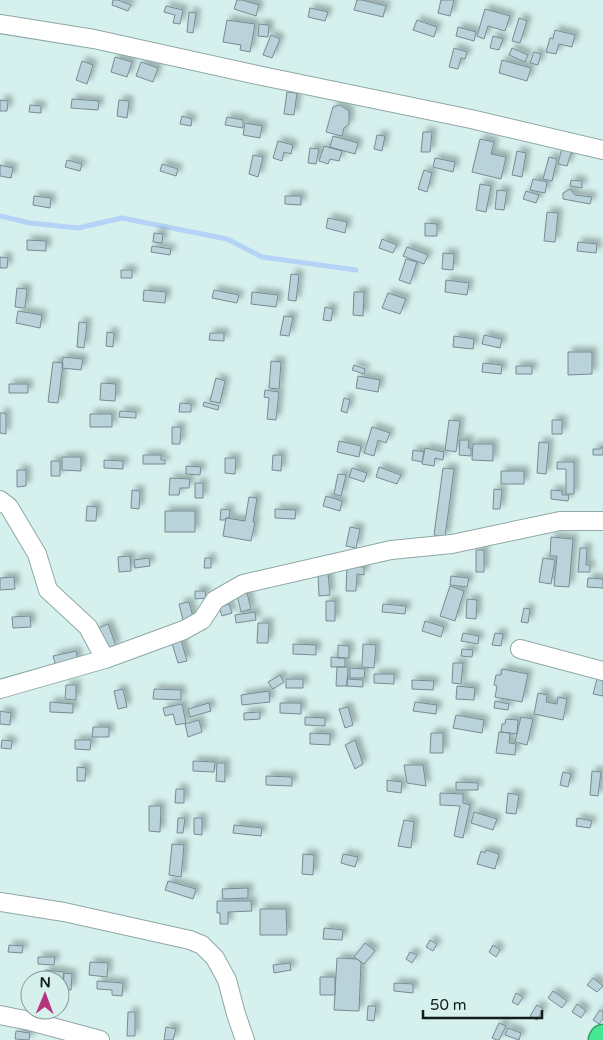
<svg xmlns="http://www.w3.org/2000/svg" width="603" height="1040" font-family="'Varela Round',sans-serif">
	<style>
		.lines { fill: none; stroke-linecap: round; stroke-linejoin: round }
		.stream { stroke: #b5d3f6; stroke-width: 5 }
		.building { fill: #bad2da; stroke: #768c94; filter: url(#shadow) }
		.minor-casing { stroke: #8fa8a5; stroke-width: 20 }
		.highway-casing { stroke: #34a069; stroke-width: 29 }
		.minor { stroke: #fff; stroke-width: 18 }
		.highway { stroke: #46e793; stroke-width: 26 }
	</style>
	<defs>
		<filter id="shadow"><feDropShadow dx="4.5" dy="-4.5" stdDeviation="2.5" flood-color="#0004"/></filter>
	</defs>
	<rect width="100%" height="100%" fill="#d5f0ed"/>
	<g class="lines">
		<path class="stream" d="M0,216l30,7 48,5 44,-10 105,21 35,18 94,13"/>
	</g>
	<path class="building" d="M113,0h5l13,5 -3,6 -16,-6z
		M237,0h5l17,5 -3,11 -22,-7z
		M357,0h5l24,6 -3,11 -29,-7z
		M441,0h13l-4,16 -12,-3z
		M166,6l17,4 -3,14 -7,-1 2,-8 -11,-3z
		M310,8l18,4 -3,9 -17,-4z
		M485,9l25,7 -5,15 -17,-5 -4,13 -7,-3z
		M189,12l7,1 -3,20 -6,-1z
		M519,18l8,3 -7,22 -8,-2z
		M227,20l28,4 -5,28 -10,-2 1,-5 -18,-3z
		M417,20l20,7 -3,10 -21,-7z
		M259,24l10,1 -1,12 -10,-1z
		M458,27l18,5 -2,9 -18,-5z
		M555,30l20,5 -3,12 -13,-3 -3,10 -10,-2 4,-14 3,1z
		M271,35l9,4 -8,19 -9,-3z
		M493,36l10,3 -4,11 -9,-2z
		M454,48l13,4 -2,7 -4,-1 -3,11 -9,-2z
		M512,48l16,7 -3,7 -16,-7z
		M534,52l7,2 -3,11 -8,-2z
		M115,57l17,5 -5,15 -16,-5z
		M502,60l29,8 -4,13 -28,-8z
		M82,61l11,4 -6,19 -11,-4z
		M141,62l17,6 -5,14 -17,-6z
		M287,92l10,1 -3,22 -10,-1z
		M72,99l27,2 -1,9 -27,-2z
		M0,100l8,1 -1,10h-7z
		M119,100l10,1 -2,17 -10,-2z
		M30,105l11,1v7l-12,-1z
		M340,105l9,6v13l-5,4 -2,8 -16,-4 7,-25z
		M182,116l10,3 -1,7 -11,-2z
		M227,117l16,3v8l-18,-3z
		M245,123l17,3 -2,12 -17,-3z
		M423,132h9l-2,20h-9z
		M377,135l8,1 -3,15 -8,-2z
		M333,136l25,7 -3,11 -25,-7z
		M480,139l14,3 -3,12 15,3 -5,22 -29,-7z
		M278,141l15,4 -2,9 -7,-2 -2,9 -9,-3z
		M563,144l12,3 -2,6h-2l-4,13 -9,-2z
		M324,146l18,5 -3,10 -9,-2 -2,5 -9,-3z
		M310,148l9,1 -3,15 -8,-1z
		M517,151l9,2 -4,24 -10,-2z
		M253,155l10,2 -5,20 -9,-3z
		M549,157l8,2 -5,22 -9,-2z
		M435,158l20,4 -2,10 -20,-5z
		M67,160l15,4 -2,7 -15,-4z
		M162,164l16,5 -2,7 -16,-5z
		M0,165l13,3 -2,10 -11,-2z
		M424,170l8,3 -5,19 -9,-3z
		M533,179l14,3 -2,11 -15,-3z
		M571,180l11,1v7l-12,-2z
		M480,184l11,2 -5,26 -10,-2z
		M570,189l5,6 17,2 -2,7 -27,-5v-6z
		M497,190l10,1 -3,19 -9,-1z
		M526,191l13,4 -3,8 -13,-4z
		M34,196l17,2 -1,10 -17,-3z
		M285,196h16v9l-16,-1z
		M547,212l11,1 -3,29 -11,-1z
		M328,218l19,4 -2,11 -19,-5z
		M425,223l12,1v12h-12z
		M154,233l9,1 -1,9 -9,-1z
		M382,239l15,6 -4,8 -14,-5z
		M27,240l19,1v10l-19,-1z
		M578,242l19,2 -1,9 -19,-2z
		M152,246l19,3 -1,6 -19,-3z
		M407,247l21,8 -4,9 -21,-8z
		M443,253l11,1 -1,16 -11,-1z
		M0,257l8,1 -1,10h-7z
		M406,259l11,3 -7,22 -11,-4z
		M121,270h11v8h-11z
		M291,274l8,1 -3,26 -8,-1z
		M446,280l23,3 -2,12 -22,-3z
		M17,288l10,1 -2,19 -10,-1z
		M144,290l22,2 -1,11 -22,-2z
		M214,290l25,5 -2,8 -25,-5z
		M252,292l26,3 -2,12 -25,-3z
		M354,292h10l-1,24 -10,-1z
		M388,293l18,6 -6,15 -18,-6z
		M325,307l8,2 -2,12 -8,-1z
		M18,311l24,4 -2,13 -24,-5z
		M284,316l9,1 -4,19 -9,-1z
		M79,322l8,1 -3,25 -7,-1z
		M107,332l7,1 -1,14 -7,-1z
		M210,333h14v8l-15,-1z
		M484,335l18,4 -2,9 -18,-4z
		M454,336l20,3 -1,10 -20,-2z
		M568,352h24v22l-24,1z
		M63,357l20,2 -2,11 -19,-2z
		M271,361l10,1 -2,27 -10,-1z
		M53,362l10,1 -5,40 -10,-1z
		M483,363l19,2 -1,9 -19,-2z
		M354,365l11,4 -1,5 -12,-4z
		M516,366h16v8h-16z
		M358,376l22,4 -2,12 -22,-4z
		M216,378l9,3 -5,22 -10,-2z
		M101,383l15,1 -1,17 -15,-1z
		M9,384h19v9h-19z
		M265,390l14,2 -3,28 -9,-1 2,-21 -5,-1z
		M344,398l6,2 -3,13 -6,-2z
		M204,402l15,4 -1,4 -15,-4z
		M180,403l11,1v8h-12z
		M120,411l16,1v6l-17,-1z
		M0,413h6v21l-6,-1z
		M90,414h22v13h-22z
		M449,420l11,1 -4,31 -11,-2z
		M552,420h10v14h-10z
		M172,427h9l-1,17h-8z
		M372,427l18,6 -4,10 -8,-3 -4,16 -10,-3z
		M460,440h9l-1,8h3v8l-12,-1z
		M339,441l22,5 -2,11 -22,-5z
		M539,442l10,1 -3,31 -9,-1z
		M473,444h20v17l-21,-1z
		M601,447h2v8h-10v-6h8z
		M425,448l19,4 -1,8 -8,-2 -1,8 -12,-2z
		M413,450l11,2 -2,10 -10,-2z
		M143,455h18v5h4v4h-22z
		M273,455h9l-1,16 -9,-1z
		M62,457h19v14l-19,-1z
		M225,458h11l-1,16 -10,-1z
		M104,460l19,1v8l-19,-1z
		M51,461h9v15h-9z
		M557,462h17v32h-8v-25h-9z
		M186,466l15,1 -1,8 -14,-1z
		M379,467l22,8 -4,9 -21,-7z
		M352,468l15,5 -3,9 -15,-5z
		M443,468l11,1 -9,68 -11,-2z
		M17,470h9v16l-9,1z
		M501,471h23v13h-23z
		M338,474l8,1 -5,21 -7,-2z
		M170,478l20,1 -1,9h-9l-1,7h-10z
		M195,483h8v15h-8z
		M494,489l8,1 -2,19h-7z
		M132,490l8,1 -1,18 -8,-1z
		M551,490l11,1v4h7l-1,6 -17,-2z
		M326,496l16,5 -2,10 -17,-5z
		M249,497l8,1 -4,24h2l-4,19 -28,-5 3,-18 19,3z
		M87,506l10,1 -1,14h-10z
		M221,509l9,1 -1,8h-3l-1,2h-5z
		M275,509l21,1 -1,9 -20,-1z
		M165,511h30v21h-30z
		M350,527l10,2 -4,19 -10,-2z
		M551,537l22,2 -4,48 -15,-1 3,-30h-7z
		M580,548h7l-1,17h4v7h-12z
		M476,550h8v22h-8z
		M130,556l1,15 -12,1 -1,-15z
		M149,558l1,8 -15,2 -1,-8z
		M205,558h6v10h-7z
		M543,558l12,2 -4,24 -12,-2z
		M347,566l17,1v8l-7,-1 -1,17h-10z
		M328,573l2,22 -11,1 -1,-22z
		M451,576l18,2 -2,9 -17,-2z
		M14,577l1,12 -15,1v-12z
		M588,578l15,1v9l-16,-1z
		M450,586l14,5 -9,30 -15,-5z
		M195,591h10l1,7 -11,1z
		M247,593l4,16 -10,3 -4,-17z
		M467,599l10,1 -1,19 -10,-1z
		M326,601h9v20h-9z
		M189,602l5,19 -10,3 -5,-20z
		M229,604l3,9 -10,3 -3,-9z
		M383,604l23,2 -1,8 -23,-2z
		M524,608l6,1 -2,14 -7,-1z
		M255,612l1,8 -20,3 -1,-8z
		M30,616l1,11 -18,1 -1,-11z
		M425,621l19,6 -3,10 -19,-6z
		M258,623h11l-1,20h-11z
		M108,624l8,22 -11,4 -9,-21z
		M463,633l16,3 -1,8 -17,-3z
		M495,633l8,1 -2,12 -9,-1z
		M181,640l6,21 -9,2 -6,-20z
		M293,644l23,1v10l-23,-1z
		M363,644l13,1 -2,23 -12,-1z
		M338,645l11,1v12h-11z
		M462,649l11,1 -1,7 -11,-1z
		M76,651l2,10 -22,5 -3,-10z
		M331,657l14,1v9h-14z
		M453,663h10l-2,21 -9,-1z
		M337,667h11l-1,19h-11z
		M350,668l15,1 -1,9h-14z
		M502,669l26,5 -6,28 -27,-5 2,-11 -3,-1 2,-10h5z
		M374,674h20v10l-20,-1z
		M280,675l4,7 -11,7 -5,-7z
		M286,679h17v9h-17z
		M347,679l16,1v7l-16,-1z
		M597,679l6,2v15l-10,-2z
		M412,680l22,1 -1,9 -21,-1z
		M66,685h10v15l-11,-1z
		M457,686l18,2 -1,12 -18,-1z
		M123,689l4,18 -9,2 -4,-18z
		M154,689l27,1v10l-28,-1z
		M269,691l1,11 -28,3 -1,-10z
		M538,693l9,2 -1,7 11,2 1,-7 9,2 -4,21 -29,-6z
		M495,701l14,3 -1,6 -14,-2z
		M50,702l23,2v9l-23,-1z
		M415,702l22,3 -1,9 -23,-3z
		M209,703l2,8 -21,6 -2,-8z
		M280,703h21v11l-21,-1z
		M182,704l4,19 -10,2 -3,-11 -8,2 -2,-8z
		M348,707l5,18 -8,3 -6,-19z
		M0,711l11,2 -1,12 -10,-1z
		M260,712v7l-16,1v-7z
		M456,715l28,5 -2,13 -29,-5z
		M305,717l20,1v8l-20,-1z
		M521,717l12,2 -6,26 -12,-3z
		M506,719l12,1 -1,14 -16,-2 1,-8h3z
		M199,720l3,12 -14,5 -3,-13z
		M93,727h16v10h-17z
		M499,732l11,1 -1,10 7,1 -1,11 -19,-2z
		M310,733l20,1v11l-20,-1z
		M431,733h12v20h-13z
		M2,740l10,1 -1,8 -10,-1z
		M75,740h16l-1,10 -15,-1z
		M355,740l8,24 -8,5 -10,-24z
		M193,761l22,1 -1,10 -21,-1z
		M217,763h8v19l-9,-1z
		M404,765h19l3,21 -19,-3z
		M77,767l9,1 -1,13h-8z
		M592,771l9,1 -3,24 -8,-1z
		M563,772l8,2 -3,13 -8,-2z
		M266,776l26,1v9l-26,-1z
		M387,780l15,2 -1,11 -14,-2z
		M456,782l22,1v7h-22z
		M176,789h8v14h-9z
		M440,793l23,1v9l7,2 -7,33 -9,-2 6,-30 -20,-1z
		M508,793l11,2 -3,19 -10,-1z
		M149,806h12l-1,26 -11,-1z
		M474,812l23,7 -4,11 -22,-7z
		M178,818h7l-2,15h-6z
		M194,818h8v17l-8,-1z
		M577,818l15,3 -2,7 -14,-2z
		M404,820l10,2 -3,26 -13,-2z
		M234,825l28,3 -1,8 -28,-3z
		M172,844l12,1 -3,32 -12,-2z
		M486,850l13,4 -4,15 -18,-5 4,-13 4,2z
		M303,854l11,1 -1,20 -11,-1z
		M343,854l15,3 -3,10 -14,-4z
		M168,881l28,8 -3,10 -28,-9z
		M248,888v10l-25,1 -1,-10z
		M217,901h34l1,10 -24,1v12h-8v-11h-3z
		M260,909h26l1,26h-27z
		M324,928l19,2 -1,10 -19,-1z
		M430,940l7,4 -4,7 -7,-4z
		M365,943l10,8 -11,13 -10,-7z
		M9,945l14,1 -1,7 -14,-1z
		M493,945l7,5 -4,7 -7,-5z
		M410,952l7,3 -5,8 -6,-4z
		M38,957h17l-1,8 -16,-1z
		M337,958l20,1 4,3 -2,49 -25,-1z
		M90,962l18,1 -1,14 -18,-2z
		M290,963l1,7 -17,3 -1,-8z
		M45,970l19,2 -1,8 -19,-1z
		M64,973l8,1 -1,16 -8,-1z
		M320,977h15v18h-15z
		M593,978l10,8 -6,6 -10,-7z
		M97,981l26,2 -1,13 -10,-1v-5l-15,-1z
		M394,983l19,1v9l-19,-2z
		M553,991l14,10 -5,7 -14,-10z
		M516,993l7,4 -5,8 -6,-3z
		M577,1004l9,7 -5,7 -9,-6z
		M537,1005l6,4 -6,11 -7,-4z
		M368,1006h8l-2,15 -7,-1z
		M600,1010l3,2v7l-4,5 -6,-4z
		M128,1012h7v24h-8z
		M499,1023l7,3 -7,14h-2l-5,-2z
		M166,1027l10,2 -3,11h-9z
		M508,1028l13,5 -2,7 -14,-5z
		M16,1031l14,2 -1,7 -14,-1z"/>
	<g class="lines">
		<defs>
			<path id="minor" d="M0,24l94,15 168,37 209,43 132,31
				M0,500l9,7 28,47 11,36 40,37 17,32
				M520,649l83,22
				M0,689l105,-30 79,-29 18,-10 13,-20 28,-16 148,-34 61,-6 108,-23h43
				M0,902l64,10 126,28 12,5 13,13 12,22 9,34 9,26
				M0,1015l30,6 70,19"/>
			<path id="highway" d="M602,1040l1,-2"/>
		</defs>
		<use href="#minor" class="minor-casing"/>
		<use href="#highway" class="highway-casing"/>
		<use href="#minor" class="minor"/>
		<use href="#highway" class="highway"/>
	</g>
	<g transform="translate(45 995) rotate(1)"><circle r="24" fill="#d5f0ed" stroke="#879b99"/>
	<path d="M0-4L9 19L0 12L-9 19Z" fill="#b5347d"/>
	<text y="-8" font-size="14" font-weight="bold" text-anchor="middle" fill="#131c1b">N</text>
	</g>
	<path d="M423 1010v8h119v-8" fill="none" stroke="#131c1b" stroke-width="2.5"/>
	<text x="430" y="1010" font-size="15" fill="#131c1b" stroke="#d5f0ed" stroke-width="4" paint-order="stroke">50 m</text>
</svg>
